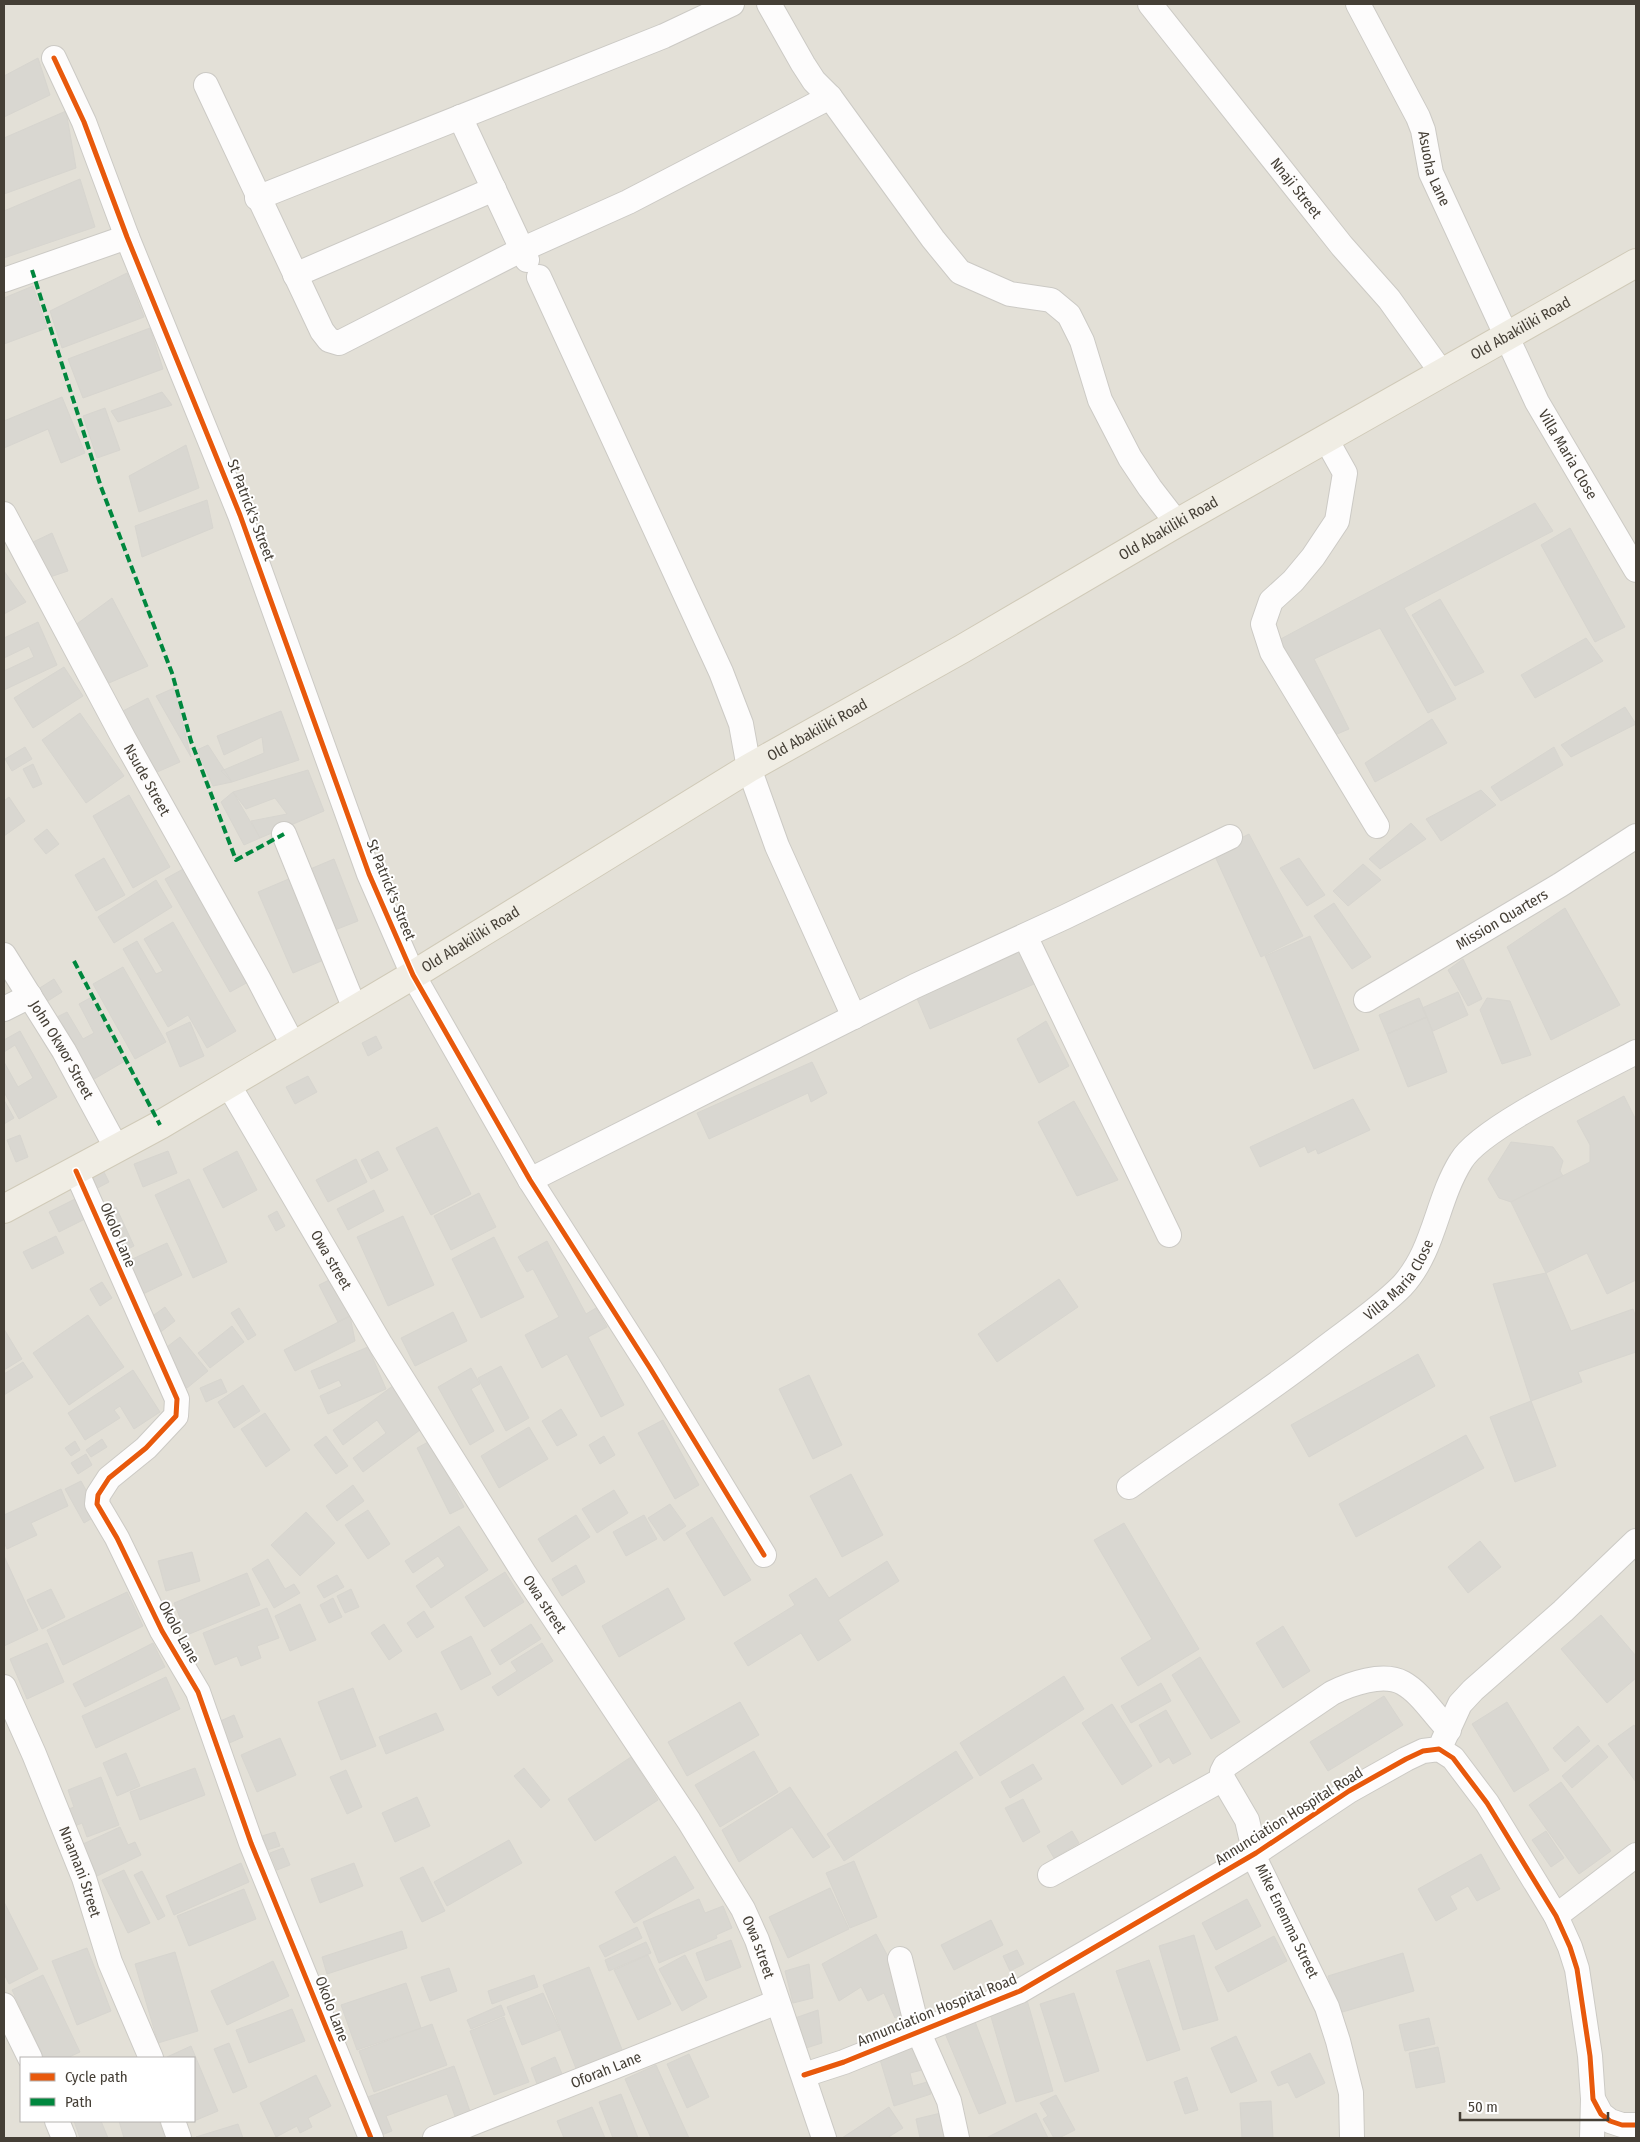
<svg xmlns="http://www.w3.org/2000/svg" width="1640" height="2142" font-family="'Fira Sans Condensed',sans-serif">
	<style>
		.residential { fill: #e3e0d7; fill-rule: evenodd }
		.building { fill: #d9d7d1; stroke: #d7d5cf }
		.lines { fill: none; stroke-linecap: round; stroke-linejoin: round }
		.street-casing { stroke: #cccac5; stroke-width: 26 }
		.primary-casing { stroke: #d0cab8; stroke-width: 30 }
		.street { stroke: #fdfcfc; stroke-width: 24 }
		.primary { stroke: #f0ede4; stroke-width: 28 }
		.quiet { stroke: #00873e; stroke-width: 4; stroke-dasharray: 8 4; stroke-linecap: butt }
		.cycleway-casing { stroke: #fff; stroke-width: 8 }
		.cycleway { stroke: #e8590c; stroke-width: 5 }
		.labels { text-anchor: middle; stroke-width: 4; stroke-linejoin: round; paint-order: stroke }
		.street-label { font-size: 15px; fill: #453f36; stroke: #fff }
	</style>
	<rect width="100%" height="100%" fill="#efeee9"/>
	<path class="residential" d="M4,4h1632v2134h-1632zM21,2058h173v63h-173z"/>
	<path class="building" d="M38,58l12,37 -46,22v-41z
		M66,111l10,57 -72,26v-56z
		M80,179l15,48 -91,31v-47z
		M127,273l17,44 -82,31 -12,-37z
		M33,286l14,42 -43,16v-46z
		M150,328l13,41 -80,29 -15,-39z
		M162,392l10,13 -54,17 -7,-11z
		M62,397l23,56 -24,10 -13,-34 -44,19v-27z
		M105,408l15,42 -23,8 -14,-42z
		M186,445l13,43 -60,24 -10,-36z
		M207,500l6,28 -71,29 -7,-31z
		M1535,503l18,28 -149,77 52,91 -28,14 -48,-85 -66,31 35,70 -19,8 -55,-95z
		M1570,528l55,99 -30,15 -54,-97z
		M52,533l16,38 -21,7 -16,-35z
		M4,571l22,31 -22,12z
		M112,598l36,68 -39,17 -35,-57z
		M1440,599l44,73 -29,14 -43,-71z
		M38,622l19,43 -53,25v-19l30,-14 -5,-11 -25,12v-20z
		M1586,638l17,23 -68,37 -14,-23z
		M64,667l19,29 -50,32 -19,-30z
		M174,688l17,69 -35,-61z
		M148,698l32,64 -25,11 -34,-61z
		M1625,707l11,17 -65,33 -10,-12z
		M281,711l18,49 -67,22 -11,-11 43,-18 -2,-16 -38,18 -7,-19z
		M80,713l44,63 -38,27 -44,-63z
		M1432,719l15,24 -72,39 -10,-19z
		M208,745l24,37 -19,4 -16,-36z
		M25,747l7,12 -20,12 -7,-12z
		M1554,747l9,18 -62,36 -10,-14z
		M33,764l9,20 -9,4 -10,-19z
		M308,770l16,41 -64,27 -9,-17 36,-7 -12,-16 -29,11 -13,-17z
		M1481,790l15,15 -55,36 -15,-22z
		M233,792l27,46 -16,7 -23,-43z
		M129,795l41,72 -37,21 -40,-72z
		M9,797l16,24 -21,15v-35z
		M1411,823l15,16 -46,30 -11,-10z
		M47,829l12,15 -13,10 -12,-15z
		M1249,834l54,102 -42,21 -48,-105z
		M104,858l21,37 -29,16 -21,-36z
		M1299,858l26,37 -18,11 -27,-38z
		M334,859l24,62 -31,12 -24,-61z
		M1363,864l18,16 -33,26 -15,-15z
		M185,868l65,113 -20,11 -65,-113z
		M291,878l35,81 -33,14 -35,-81z
		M156,880l16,27 -58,36 -16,-26z
		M1334,903l37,54 -19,12 -38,-53z
		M1565,908l55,97 -69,35 -44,-93z
		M173,922l63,109 -29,17 -19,-33 -20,12 -45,-78 14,-8 19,33 7,-3 -19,-32z
		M1310,936l49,114 -45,19 -49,-113z
		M1025,941l16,40 -111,48 -17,-40z
		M1463,959l19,40 -14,7 -20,-36z
		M123,967l43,75 -31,17 -42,-75z
		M54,979l8,13 -19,12 -8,-13z
		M1458,992l10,23 -35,16 -11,-23z
		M90,998l35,63 -36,21 -36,-63 14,-7 16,27 11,-6 -15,-29z
		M1419,998l8,19 -40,17 -8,-19z
		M1487,998l23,3 21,54 -29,9 -22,-54z
		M1427,1017l20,55 -39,15 -21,-53z
		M1046,1021l23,45 -30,17 -22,-44z
		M190,1022l14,34 -24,11 -14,-34z
		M20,1031l37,66 -38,22 -15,-27v-30l14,25 15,-9 -18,-33 -11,7v-12z
		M376,1036l6,12 -14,8 -6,-13z
		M812,1062l15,31 -16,9 -3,-9 -99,46 -12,-26z
		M308,1076l9,16 -22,12 -9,-17z
		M1624,1096l12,24v160l-29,14 -20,-41 -41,20 -35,-71 79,-40v-17l-13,-24z
		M1353,1099l17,31 -52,24 -2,-5 -8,4 -3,-7 -45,21 -10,-20z
		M4,1100l10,18 -10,6z
		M1074,1101l44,79 -41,16 -39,-74z
		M437,1127l34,67 -40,21 -35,-67z
		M20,1135l8,22 -12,5 -9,-22z
		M1511,1142l42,5 10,14 -3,10 3,5 -52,26 -12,-4 -11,-19z
		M168,1151l9,22 -34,14 -9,-23z
		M237,1151l20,39 -34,18 -20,-39z
		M378,1151l10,19 -17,9 -10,-19z
		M356,1159l11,23 -39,20 -12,-22z
		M103,1170l6,12 -19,10 -6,-12z
		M189,1179l38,83 -34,16 -38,-83z
		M374,1190l10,21 -36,19 -11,-21z
		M479,1193l17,34 -45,23 -17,-34z
		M75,1199l10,20 -26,13 -10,-20z
		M116,1207l18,39 -16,8 -18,-40z
		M277,1211l8,15 -9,5 -8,-15z
		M403,1216l31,69 -46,21 -31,-69z
		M56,1236l8,17 -32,16 -9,-17z
		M494,1237l30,60 -43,21 -29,-59z
		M547,1241l39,73 10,-6 11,19 -19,10 36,68 -23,12 -34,-63 -25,14 -17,-33 34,-18 -26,-48 -6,3 -9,-15z
		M167,1243l15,32 -41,20 -15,-33z
		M1546,1273l25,58 62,-22 3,9v34l-58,20 4,10 -51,19 -38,-117z
		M331,1279l19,37 -12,6 -19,-37z
		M1059,1279l19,28 -81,55 -19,-28z
		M102,1282l10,16 -12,8 -10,-17z
		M165,1307l10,14 -17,13 -11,-14z
		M239,1308l17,27 -8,5 -17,-27z
		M453,1312l14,29 -52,25 -14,-28z
		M88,1315l36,52 -55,38 -36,-52z
		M350,1316l5,25 -60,30 -11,-21z
		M232,1326l12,16 -34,26 -12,-15z
		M4,1329l18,30 -18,11z
		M180,1337l28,34 -21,17 -28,-35z
		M368,1347l18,42 -58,25 -8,-18 22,-10 -3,-6 -20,9 -8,-18z
		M1418,1354l17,32 -126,71 -18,-32z
		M23,1362l10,15 -29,18v-21z
		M501,1366l28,52 -23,13 -28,-53z
		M471,1368l9,16 -9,5 23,42 -24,14 -32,-58z
		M133,1370l27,42 -26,17 -14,-23 -6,4 6,8 -35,22 -17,-27z
		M809,1375l33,70 -29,14 -34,-70z
		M221,1379l6,13 -21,10 -6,-14z
		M243,1385l17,26 -26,17 -16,-26z
		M394,1385l30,42 -61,45 -10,-14 33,-25 -9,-13 -34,25 -10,-15z
		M1531,1401l25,65 -41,16 -25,-65z
		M561,1409l16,26 -20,11 -15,-25z
		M265,1413l25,37 -24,17 -25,-38z
		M663,1420l36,65 -24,14 -37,-66z
		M529,1427l19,32 -49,29 -18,-32z
		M1466,1435l18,33 -128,69 -17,-33z
		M326,1436l22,30 -12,8 -22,-29z
		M604,1436l11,19 -15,9 -11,-19z
		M102,1439l5,8 -16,10 -5,-7z
		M75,1441l5,9 -9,6 -6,-8z
		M430,1441l34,66 -14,7 -33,-66z
		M86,1454l6,11 -14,9 -7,-11z
		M851,1474l32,61 -41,22 -32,-61z
		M81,1481l18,33 -15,9 -19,-34z
		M353,1485l11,16 -27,20 -11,-15z
		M61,1489l7,17 -37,17 6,12 -30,14 -3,-7v-27z
		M614,1490l14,23 -31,20 -15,-24z
		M670,1504l16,22 -22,15 -16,-23z
		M368,1510l22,34 -22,15 -23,-34z
		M306,1512l29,31 -35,33 -29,-31z
		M576,1515l14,22 -38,25 -14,-23z
		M644,1515l13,24 -31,17 -13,-24z
		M712,1517l39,63 -27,16 -38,-63z
		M1124,1523l75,126 -61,37 -17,-28 31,-19 -58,-99z
		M459,1526l29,44 -57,38 -15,-22 29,-20 -7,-10 -25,17 -8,-12z
		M1480,1541l21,26 -33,26 -20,-26z
		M192,1552l8,29 -34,10 -8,-30z
		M4,1556l34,74 -34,16z
		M268,1559l17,30 9,-5 6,9 -26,15 -22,-39z
		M887,1561l12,20 -61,39 13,20 -33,21 -17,-28 -53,33 -14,-23 61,-38 -6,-10 27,-17 13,20z
		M576,1565l9,17 -23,14 -10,-17z
		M505,1572l19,30 -40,25 -19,-30z
		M247,1573l13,32 -73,30 -13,-32z
		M337,1575l7,12 -20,11 -7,-12z
		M668,1588l17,31 -66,38 -17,-31z
		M51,1589l14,28 -23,12 -15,-29z
		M351,1589l8,18 -14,6 -8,-17z
		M127,1592l16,34 -80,39 -16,-35z
		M333,1598l9,19 -13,6 -9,-18z
		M300,1604l16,36 -26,11 -15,-35z
		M267,1608l12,30 -22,8 4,12 -20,8 -4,-10 -22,9 -12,-32z
		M424,1611l10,16 -17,11 -10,-15z
		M1601,1615l35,41v22l-29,25 -46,-54z
		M384,1624l18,27 -13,9 -18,-27z
		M531,1624l10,15 -41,26 -9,-15z
		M1283,1626l27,45 -27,17 -27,-45z
		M471,1636l20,38 -30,16 -20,-38z
		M47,1643l17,39 -37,17 -17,-40z
		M153,1643l12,24 -80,40 -12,-23z
		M542,1643l11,18 -55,35 -6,-9 25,-16 -6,-9z
		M1200,1657l40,65 -29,17 -39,-64z
		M1064,1676l20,33 -104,67 -20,-33z
		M166,1677l14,32 -84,39 -14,-32z
		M1161,1683l10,18 -40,22 -10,-17z
		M353,1688l23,58 -35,14 -23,-58z
		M1384,1696l19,29 -75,46 -18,-29z
		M740,1702l19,33 -72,41 -19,-34z
		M1507,1702l42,68 -35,22 -42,-68z
		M1112,1704l40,62 -30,19 -40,-62z
		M1166,1710l25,44 -18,10 -4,-7 -9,6 -21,-38z
		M436,1713l8,17 -58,24 -7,-17z
		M234,1715l9,22 -16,7 -9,-22z
		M1634,1725l2,3v54l-28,-38z
		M1578,1726l12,15 -25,21 -12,-14z
		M280,1738l16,37 -39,17 -16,-37z
		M1598,1745l10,12 -36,31 -10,-12z
		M754,1751l24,41 -58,35 -25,-42z
		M956,1751l17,27 -129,83 -17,-27z
		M126,1753l14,33 -23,10 -14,-33z
		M631,1757l27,43 -63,41 -27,-42z
		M1033,1764l9,15 -32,19 -9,-16z
		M195,1768l10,27 -65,25 -10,-28z
		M524,1768l26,32 -9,8 -27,-32z
		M346,1770l16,37 -15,7 -17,-37z
		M101,1777l18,48 -32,12 -5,-14 -7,3 -6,-17 5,-2 -6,-17z
		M1561,1782l50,69 -32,23 -50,-69z
		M790,1787l40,60 -17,11 -21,-31 -53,35 -17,-32z
		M417,1797l13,29 -35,16 -13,-29z
		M1023,1799l17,33 -17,10 -18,-34z
		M120,1827l8,18 7,-3 6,13 -44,21 -14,-32z
		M1072,1831l7,12 -25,15 -7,-12z
		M1546,1831l18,27 -13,9 -19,-27z
		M275,1832l5,14 -13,4 -5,-14z
		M509,1840l13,23 -75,43 -13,-24z
		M283,1848l7,17 -13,5 -7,-17z
		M1481,1854l19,35 -23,12 -9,-15 -18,10 7,13 -21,12 -18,-32z
		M675,1856l19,32 -60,35 -19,-31z
		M854,1861l23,56 -27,11 -24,-55z
		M241,1863l8,19 -75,33 -8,-19z
		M354,1863l9,23 -43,17 -9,-24z
		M423,1867l22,44 -23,11 -22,-44z
		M124,1870l26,53 -22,10 -26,-53z
		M142,1871l23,45 -7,4 -24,-45z
		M830,1888l19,41 -61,29 -19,-41z
		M244,1889l12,30 -67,27 -12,-30z
		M699,1899l6,14 18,-7 9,22 -16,7 1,3 -58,25 -16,-41z
		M1247,1899l14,27 -45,24 -14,-27z
		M4,1902l34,67 -29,15 -5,-10z
		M991,1920l12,25 -49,25 -13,-25z
		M637,1927l5,11 -37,19 -6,-11z
		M402,1931l5,17 -80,26 -5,-17z
		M876,1934l39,73 -20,11 -11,-25 -16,8 -7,-14 -22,14 -17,-37z
		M1194,1935l24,85 -35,10 -24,-84z
		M1274,1936l13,25 -59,31 -13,-25z
		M731,1940l10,27 -35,14 -10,-28z
		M646,1942l5,11 -42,18 -4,-11z
		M87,1948l24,63 -34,14 -25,-64z
		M1017,1950l7,14 -14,7 -7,-15z
		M175,1952l23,79 -40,12 -23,-79z
		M1403,1953l11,38 -75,22 -11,-37z
		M648,1955l23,49 -33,16 -24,-50z
		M685,1955l22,42 -25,14 -23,-42z
		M1149,1960l31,90 -33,11 -31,-90z
		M273,1961l16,35 -62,29 -16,-34z
		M809,1964l4,34 -20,5 -8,-32z
		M589,1967l34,85 -46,19 -34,-86z
		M449,1968l8,23 -27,10 -9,-24z
		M43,1975l37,77 -13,6h-23l-32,-68z
		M534,1975l4,12 -46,17 -4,-13z
		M406,1983l15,45 -64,22 -16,-45z
		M543,1993l17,37 -38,15 -15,-38z
		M1074,1993l25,78 -34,11 -25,-78z
		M1027,2000l26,91 -37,11 -27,-92z
		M501,2005l4,10 -34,14 -4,-9z
		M292,2009l13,32 -56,22 -13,-33z
		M818,2010l4,33 -16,5 -11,-30z
		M504,2017l25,65 -35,13 -24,-64z
		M1429,2018l6,26 -30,7 -6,-26z
		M974,2019l32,84 -27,11 -35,-83z
		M432,2024l15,41 -73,27 -15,-41z
		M1236,2036l21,45 -26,12 -20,-45z
		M229,2043l18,44 -14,6 -19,-44z
		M915,2045l7,25 -12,3 3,13 14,-4 4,12 -37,12 -15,-50z
		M191,2046l27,65 -24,10v-63l-27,-1z
		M1438,2047l7,35 -29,6 -7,-35z
		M1310,2053l15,30 -29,15 -8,-16 -10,4 -7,-14z
		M689,2054l20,43 -22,11 -20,-44z
		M555,2057l7,17 -25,10 -6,-16z
		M656,2065l33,73h-38l-26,-59z
		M454,2066l18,51 -15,5 -10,-28 -61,22 6,15 -13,5 -14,-38z
		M316,2075l15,31 -23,12 4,9 -12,6 -3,-7 -21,11 -16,-34z
		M1187,2077l11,33 -13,4 -11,-32z
		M621,2094l17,44h-25l-14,-36z
		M1056,2095l19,35 -16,8h-5l-11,-19 5,-3 -8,-13z
		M1271,2101l2,37h-31l-2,-35z
		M592,2107l13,31h-41l-7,-17z
		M889,2107l14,21 -16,10h-45z
		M941,2113l6,25h-27l-4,-19z
		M1036,2113l12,25h-62z
		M74,2121h27l7,17h-28z
		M119,2121h40l6,17h-41z
		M238,2124l5,14 -47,-1z"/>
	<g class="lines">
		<defs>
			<g id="street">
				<path d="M769,4l34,60 11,17 16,16 103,142 27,33 50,22 41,6 18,15 13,26 18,59 30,58 20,30 27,35"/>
				<path id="s1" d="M1150,4l192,242 47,53 53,74"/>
				<path id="s2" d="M1358,4l60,113 5,13 8,43 106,229 99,168"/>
				<path d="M54,58l30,64 43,115 113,278 129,359 44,101 117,205 120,188 114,187"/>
				<path d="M206,85l116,246 7,9 10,3 182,-93 107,-48 202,-105"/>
				<path d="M460,117l67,143"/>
				<path d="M257,198l407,-162 68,-32"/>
				<path d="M295,275l199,-86"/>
				<path d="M539,277l182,395 20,52 8,44 28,78 77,171"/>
				<path d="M4,280l123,-43"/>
				<path d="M1326,439l19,34 -8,48 -24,36 -20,24 -22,20 -8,23 9,28 105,174"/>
				<path id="s3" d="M4,514l120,225 134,239 35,67"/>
				<path d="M284,834l71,175"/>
				<path d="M1025,936l144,299"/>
				<path id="s4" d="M4,955l60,96 52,96"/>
				<path id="s5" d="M1366,1000l194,-115 76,-49"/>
				<path d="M4,1009l26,-13"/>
				<path id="s6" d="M228,1084l153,261 143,228 165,248 54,88 14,31 67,198"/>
				<path d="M76,1171l101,228 -1,17 -30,32 -37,30 -11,17 -1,9 20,34 45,93 36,61 53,151 120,295"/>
				<path d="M530,1180l385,-194 150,-69 165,-80"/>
				<path id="s7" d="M1129,1487c64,-46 131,-89 193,-137 27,-21 56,-40 80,-64 33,-36 34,-85 59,-125 20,-34 136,-88 175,-109"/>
				<path id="s8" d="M4,1687l30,67 50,124 26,84 41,96"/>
				<path d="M1443,1741l17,-37 13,-14 90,-79 73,-70"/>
				<path d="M1050,1875l173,-96"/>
				<path d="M1556,1916l80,-61"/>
				<path d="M900,1959l18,72 31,70 8,37"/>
				<path d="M4,2005l26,53"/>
				<path d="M804,2075l40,-13 176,-71 236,-138 93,-62 57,-32 17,-8 16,-2 14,9 34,45 69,113 14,31 7,22 13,87 3,43 8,15 9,7 12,4h14"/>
				<path d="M57,2121l7,17"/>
				<path d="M173,2121l6,17"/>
				<path id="s9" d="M435,2138l342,-136"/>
				<path d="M1352,2138l-1,-45 -13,-52 -11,-34 -70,-144 -10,-43 -24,-41 -1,-7 3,-6 107,-73c18,-9 51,-21 71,-10 18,10 31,32 46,47"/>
				<path d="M1592,2138l1,-39"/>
			</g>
			<g id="primary">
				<path id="s10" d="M4,1209l156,-84 253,-150 336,-207 213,-119 215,-126 459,-260"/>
			</g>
		</defs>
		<use href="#street" class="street-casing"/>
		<use href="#primary" class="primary-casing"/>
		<use href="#street" class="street"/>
		<use href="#primary" class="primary"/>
		<path class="quiet" d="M32,270l69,217 71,186 19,68 45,119 48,-26
			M74,961l86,164"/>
		<defs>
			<path id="cycleway" d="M54,58l30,64 43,115 113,278 129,359 44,101 117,205 120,188 114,187
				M76,1171l101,228 -1,17 -30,32 -37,30 -11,17 -1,9 20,34 45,93 36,61 53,151 120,295
				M804,2075l40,-13 176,-71 236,-138 93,-62 57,-32 17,-8 16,-2 14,9 34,45 69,113 14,31 7,22 13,87 3,43 8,15 9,7 12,4h14"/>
		</defs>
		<use href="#cycleway" class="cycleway-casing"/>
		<use href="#cycleway" class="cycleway"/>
	</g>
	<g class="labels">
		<g class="street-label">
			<text dy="5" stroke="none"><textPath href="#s2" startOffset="182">Asuoha Lane</textPath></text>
			<text dy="5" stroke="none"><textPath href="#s1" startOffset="235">Nnaji Street</textPath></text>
			<text dy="5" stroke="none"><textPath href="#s10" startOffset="1754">Old Abakiliki Road</textPath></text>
			<text dy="5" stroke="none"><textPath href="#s2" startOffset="499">Villa Maria Close</textPath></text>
			<text transform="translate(251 510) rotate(69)" y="5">St Patrick's Street</text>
			<text dy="5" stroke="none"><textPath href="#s10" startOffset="1349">Old Abakiliki Road</textPath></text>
			<text dy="5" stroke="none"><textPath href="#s10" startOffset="944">Old Abakiliki Road</textPath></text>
			<text dy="5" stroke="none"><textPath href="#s3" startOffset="302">Nsude Street</textPath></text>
			<text transform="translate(391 890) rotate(68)" y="5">St Patrick's Street</text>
			<text dy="5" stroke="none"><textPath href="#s5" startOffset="158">Mission Quarters</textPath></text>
			<text dy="5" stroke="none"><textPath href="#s10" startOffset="539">Old Abakiliki Road</textPath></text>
			<text dy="5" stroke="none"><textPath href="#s4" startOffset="111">John Okwor Street</textPath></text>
			<text transform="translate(118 1235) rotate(67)" y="5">Okolo Lane</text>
			<text dy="5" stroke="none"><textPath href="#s6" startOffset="204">Owa street</textPath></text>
			<text dy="5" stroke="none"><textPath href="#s7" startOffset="342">Villa Maria Close</textPath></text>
			<text dy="5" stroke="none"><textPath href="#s6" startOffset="609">Owa street</textPath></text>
			<text transform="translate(179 1632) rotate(61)" y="5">Okolo Lane</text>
			<text transform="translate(1289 1816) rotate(-32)" y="5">Annunciation Hospital Road</text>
			<text dy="5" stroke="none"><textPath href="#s8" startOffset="200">Nnamani Street</textPath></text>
			<text transform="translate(1287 1921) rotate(64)" y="5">Mike Enemma Street</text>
			<text dy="5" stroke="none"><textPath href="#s6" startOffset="1014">Owa street</textPath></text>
			<text transform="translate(332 2009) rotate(69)" y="5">Okolo Lane</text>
			<text transform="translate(937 2010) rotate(-22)" y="5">Annunciation Hospital Road</text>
			<text dy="5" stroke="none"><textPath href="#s9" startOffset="184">Oforah Lane</textPath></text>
		</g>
	</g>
	<rect width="1640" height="2142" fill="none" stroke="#453f36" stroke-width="10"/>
	<rect x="20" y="2057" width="175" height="65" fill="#ffffff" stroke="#b5b2af"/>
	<rect x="30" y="2073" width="25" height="8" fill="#e8590c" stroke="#b5b2af"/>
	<text x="65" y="2082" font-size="15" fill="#453f36">Cycle path</text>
	<rect x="30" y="2098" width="25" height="8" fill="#00873e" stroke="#b5b2af"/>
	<text x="65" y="2107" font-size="15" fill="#453f36">Path</text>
	<path d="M1460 2112v8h148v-8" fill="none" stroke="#453f36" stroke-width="2.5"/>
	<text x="1468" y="2112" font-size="15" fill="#453f36" stroke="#ffffff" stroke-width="4" paint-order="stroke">50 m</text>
</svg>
